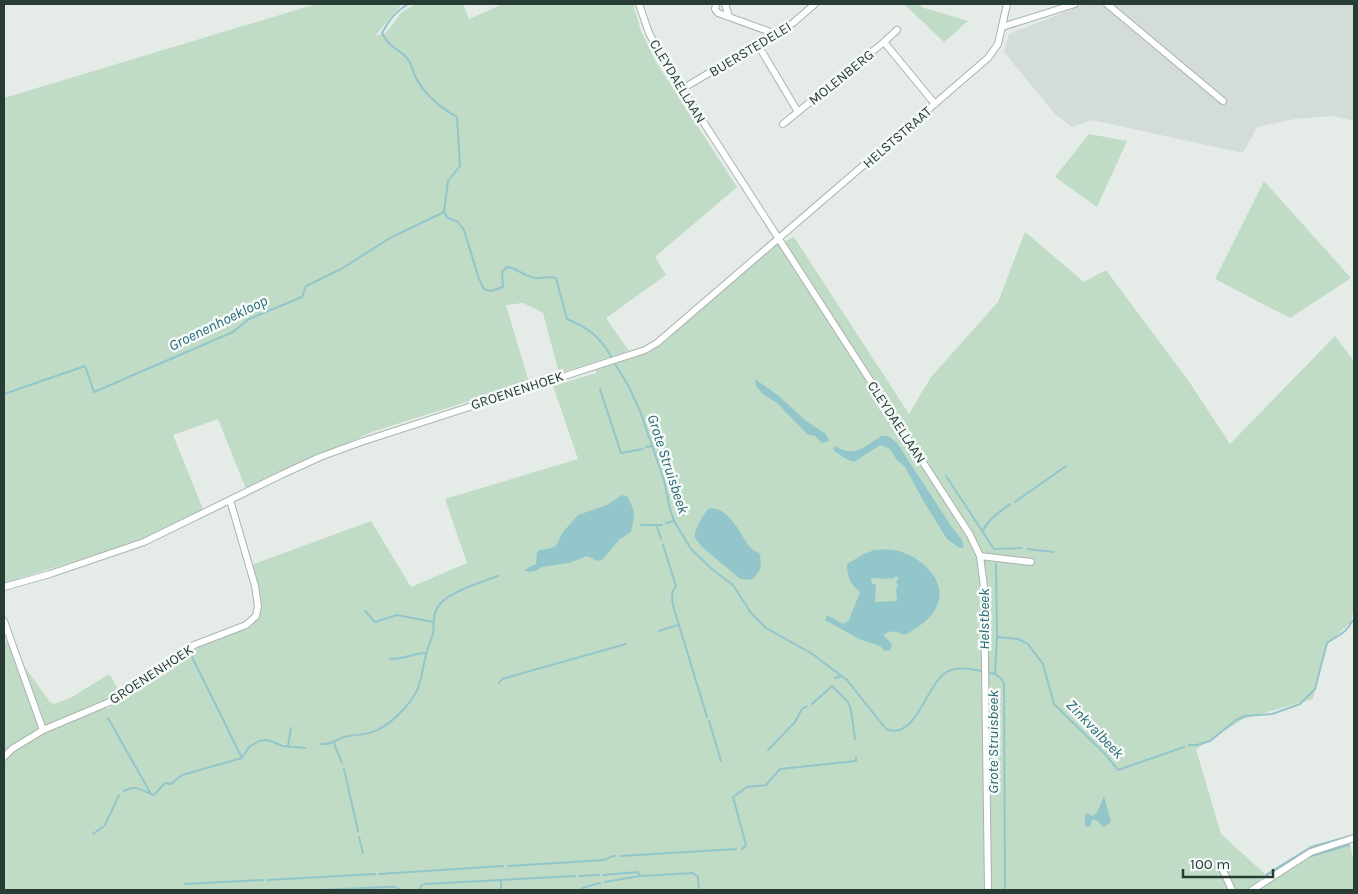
<svg xmlns="http://www.w3.org/2000/svg" width="1358" height="894" font-family="Karla,sans-serif">
	<style>
		.built { fill: #d3dcd7 }
		.green { fill: #c0dbc6 }
		.water { fill: #93c6cb; fill-rule: evenodd }
		.lines { fill: none; stroke-linecap: round; stroke-linejoin: round }
		.stream { stroke: #93c6cb; stroke-width: 2 }
		.minor-casing { stroke: #a8b4af; stroke-width: 8 }
		.minor { stroke: #fff; stroke-width: 6 }
		.labels { text-anchor: middle; stroke-width: 5; stroke-linejoin: round; paint-order: stroke }
		.street-label { font-size: 14px; fill: #263c35; stroke: #f5f9f7 }
		.water-label { font-size: 15px; font-style: italic; fill: #266a72; stroke: #f5f9f7 }
	</style>
	<rect width="100%" height="100%" fill="#e5ece8"/>
	<path class="built" d="M1086,4h268v117l-21,-5 -38,3 -38,8 -14,26 -151,-33 -20,7 -17,-13 -51,-62 5,-18z"/>
	<path class="green" d="M316,4h86l-27,32 11,-3 16,-21 14,-8h47l6,15 34,-15h130l8,27 15,31 81,125 -82,70 11,18 -60,43 23,33 -70,22 -16,-60 -20,-10 -17,2 23,77 -157,50 -126,57 -28,-70 -45,16 30,74 -69,34 -130,40v-485z
		M904,4h17v3l47,14 -24,21z
		M1089,134l38,7 -30,66 -42,-30z
		M1264,181l87,97 -61,40 -75,-39z
		M1025,232l59,50 22,-12 84,113 40,61 105,-108 19,25v245l-3,16 -24,22 -14,55 -70,20 -47,30 25,85 44,40 -15,16h-1246v-248l2,-1 44,61 4,2 18,-7 37,-23 13,21 -17,9 2,5 32,-19 53,-40 57,-24 9,-8 3,-13 -10,-40 120,-44 40,66 56,-24 -22,-64 133,-40 -25,-73 43,-13v-4l22,-6v-2l40,-16 7,-4 103,-92 26,-12 115,177 22,-37 67,-75z
		M1350,844l4,18v28h-97l30,-20 30,-16z"/>
	<path class="water" d="M755,379l24,17 27,25 20,13 3,7 -7,2 -7,-7 -8,-2 -30,-31 -14,-9 -7,-8z
		M882,436h6l9,7 54,83 11,14 2,8 -6,-1 -11,-8 -23,-37 -19,-35 -9,-8 -6,-10 -10,-4 -26,17 -10,-4 -11,-8 2,-4c22,13 28,0 47,-10z
		M622,495l6,2 6,14 -1,13 -2,8 -11,7 -17,20 -6,2 -10,-5 -18,7 -27,4 -7,4 -7,1 -4,-2 12,-6 1,-12 2,-2 9,-1 8,-3 7,-14 15,-17 29,-10z
		M712,508c19,2 28,26 38,39 3,4 7,4 10,7l1,14 -8,11 -7,1 -7,-2 -37,-31 -7,-9v-6l6,-13 6,-9z
		M874,550c7,0 13,-1 20,0 22,4 50,25 45,50 -4,17 -21,28 -35,35 -7,-4 -13,-5 -21,0l9,9 -2,6 -5,1 -5,-5 -21,-7 -34,-19 2,-5 16,9 6,-4 11,-28c-10,-8 -13,-15 -13,-28l17,-10zM896,576l3,3 -3,2 2,5 -2,3 1,12 -22,1 1,-18h-4l-1,-6 17,1 1,-1 4,1z
		M1104,796l7,26 -7,5 -8,-7h-4l-2,6 -5,1v-12l3,-2 4,3 5,-3z"/>
	<g class="lines">
		<path class="stream" d="M408,4c-12,7 -20,17 -26,29 7,16 21,17 27,28 3,4 4,10 6,15 9,18 24,31 42,41l3,49 -12,15 -4,31 4,6 10,4 6,8 15,49 5,10 7,2 12,-4 -1,-15 5,-5c10,1 17,9 28,11 7,1 13,-3 21,0l11,41c22,9 33,18 45,39
			M614,362l14,23 12,26 24,69 6,29 4,12 17,28 22,21 20,15 18,28 15,15 45,25 36,27 39,49c30,13 41,-47 61,-57 10,-6 23,-3 34,-1 11,2 17,2 23,12l1,207
			M600,389l21,64 22,-4
			M4,394l81,-28 9,26 139,-60 16,-13 53,-22 4,-11 35,-17 49,-31 54,-26
			M646,447l7,-1
			M946,476l48,73 28,-1
			M1015,502l51,-36
			M666,523l8,-2
			M641,525h21
			M657,527l4,12
			M983,531c5,-12 17,-19 27,-27
			M663,545l13,41c-6,7 -4,15 -2,23l33,108
			M1028,549l25,3
			M365,611l10,11 22,-7 36,7
			M659,631l19,-6
			M997,637l21,2 10,5 15,20 11,40 52,51 12,15 66,-23
			M190,653l52,105
			M390,659c13,1 23,-6 36,-6
			M995,673l2,-36 -1,-73
			M835,678l7,-2
			M499,683l3,-4 124,-35
			M812,704l20,-18 16,16 3,8 4,29
			M108,718l43,76
			M709,721l12,40
			M334,743l8,20
			M321,744c13,1 17,-7 28,-8 10,-1 22,-2 30,-7 14,-7 33,-26 39,-41 4,-10 5,-22 8,-33 1,-7 4,-12 6,-18 4,-12 -2,-21 8,-33 11,-13 42,-22 58,-28
			M1189,745h8l13,-4 26,-21 9,-4 27,-2 28,-10 15,-15 12,-46c9,-7 20,-10 25,-22l2,1
			M288,746l3,-18
			M768,750l27,-28 7,-13 5,-3
			M344,769l14,62
			M124,791c12,-7 18,0 30,4l11,-12 6,1 11,-9 60,-17 7,-11 10,-6 9,-1 15,6 22,2
			M105,825l14,-30
			M93,834l10,-7
			M359,837l4,16
			M742,849l4,-4 -13,-48 14,-10 19,-2 14,-16 76,-8v-4
			M621,856l115,-7
			M1308,857l41,-12
			M508,866l97,-6 5,-3 5,-1
			M379,874l124,-8
			M603,875l35,-3 2,4 53,-3 5,4 1,13
			M1266,875l45,-28 43,-12
			M579,876l20,-1
			M267,880l108,-6
			M501,880v10
			M605,882l34,-6
			M185,884l78,-4
			M582,888l18,-5
			M321,890l65,-3h9l5,3
			M419,890l2,-4 3,-2 151,-8
			M575,890h1"/>
		<defs>
			<path id="minor" d="M639,4l10,29 15,28 306,474 10,21 4,31 4,303
				M716,4l-1,5 3,4 58,21
				M725,4l4,13
				M1107,4l116,97
				M1002,27l73,-23
				M897,30l-13,12 51,62
				M758,45l40,67
				M682,89l111,-66 22,-19
				M783,124l101,-82
				M980,556l51,6
				M4,587l46,-13 94,-32 139,-68 37,-17 41,-15 284,-92 12,-7 331,-285 10,-14 9,-40
				M4,621l39,109
				M4,757l8,-8 31,-19 69,-29 24,-15 58,-41 52,-20 10,-9 2,-10 -3,-20 -25,-86
				M1221,866l11,24
				M1252,890l59,-38 43,-14"/>
		</defs>
		<use href="#minor" class="minor-casing"/>
		<use href="#minor" class="minor"/>
	</g>
	<g class="labels">
		<g class="street-label">
			<text transform="translate(750 49) rotate(-31)" y="5">BUERSTEDELEI</text>
			<text transform="translate(841 77) rotate(-39)" y="5">MOLENBERG</text>
			<text transform="translate(678 81) rotate(59)" y="5">CLEYDAELLAAN</text>
			<text transform="translate(897 137) rotate(-41)" y="5">HELSTSTRAAT</text>
			<text transform="translate(517 390) rotate(-18)" y="5">GROENENHOEK</text>
			<text transform="translate(897 422) rotate(57)" y="5">CLEYDAELLAAN</text>
			<text transform="translate(151 674) rotate(-33)" y="5">GROENENHOEK</text>
		</g>
		<g class="water-label">
			<text transform="translate(218 323) rotate(-26)" y="5">Groenenhoekloop</text>
			<text transform="translate(668 464) rotate(72)" y="5">Grote Struisbeek</text>
			<text transform="translate(984 619) rotate(-90)" y="5">Helstbeek</text>
			<text transform="translate(1095 729) rotate(46)" y="5">Zinkvalbeek</text>
			<text transform="translate(993 742) rotate(-90)" y="5">Grote Struisbeek</text>
		</g>
	</g>
	<rect width="1358" height="894" fill="none" stroke="#263c35" stroke-width="10"/>
	<path d="M1183 869v8h90v-8" fill="none" stroke="#263c35" stroke-width="2.5"/>
	<text x="1190" y="869" font-size="15" fill="#263c35" stroke="#f5f9f7" stroke-width="4" paint-order="stroke">100 m</text>
</svg>
